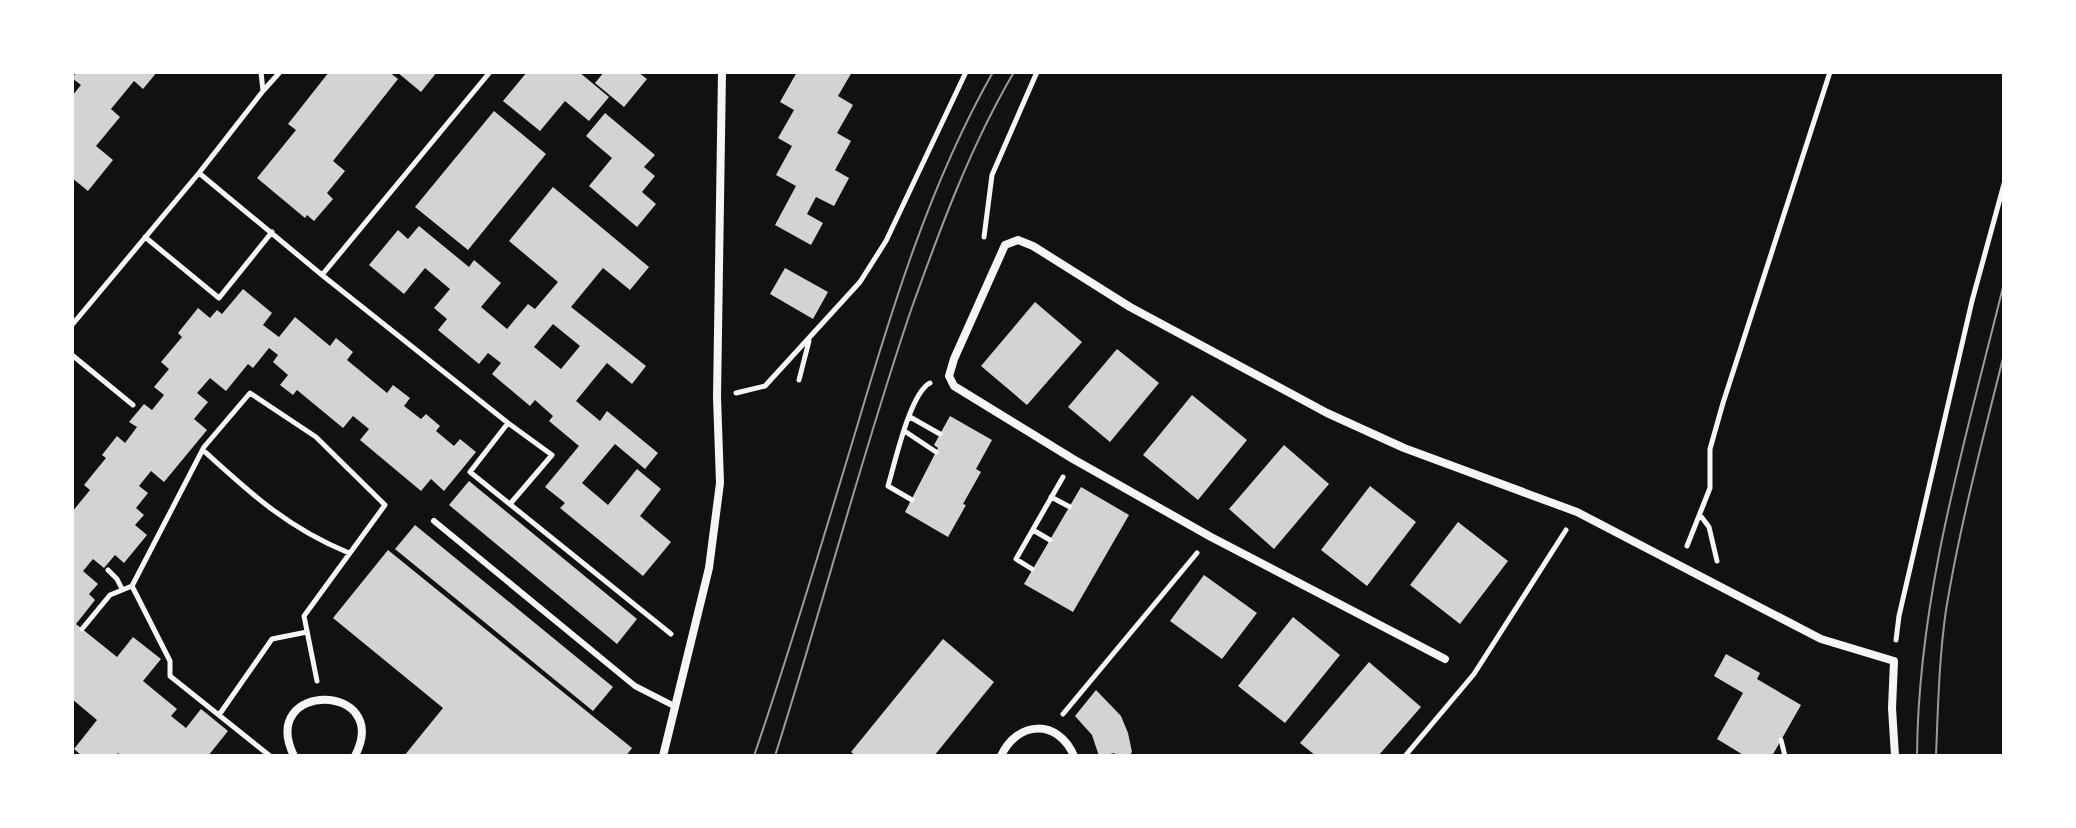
<svg xmlns="http://www.w3.org/2000/svg" width="2076" height="828" font-family="'PT Sans',sans-serif">
	<style>
		.building { fill: #d3d3d3; fill-rule: evenodd }
		.lines { fill: none; stroke-linecap: round; stroke-linejoin: round }
		.path { stroke: #f5f5f5; stroke-width: 5 }
		.service { stroke: #f5f5f5; stroke-width: 6 }
		.minor { stroke: #f5f5f5; stroke-width: 8 }
		.tram { stroke: #9a9a9a; stroke-width: 2 }
	</style>
	<rect width="100%" height="100%" fill="#111"/>
	<path class="building" d="M77,72h80l-14,17 -9,-8 -23,28 9,8 -24,29 17,14 -25,31 -16,-13v-82l9,-11 -9,-7z
		M329,72h60l9,7 -65,82 12,10 -18,22 6,6 -19,22 -7,-6 -2,3 -48,-40 39,-48 -8,-6z
		M397,72h40l-16,20z
		M527,72h52l30,25 -20,24 -24,-20 -25,30 -37,-30z
		M604,72h34l9,7 -23,28 -29,-24z
		M797,72h55l-14,24 15,9 -16,28 14,8 -16,29 14,8 -15,28 -18,-9 -9,17 16,9 -12,22 -36,-20 21,-39 -20,-11 16,-29 -14,-8 16,-28 -14,-8z
		M494,111l52,43 -78,96 -53,-43z
		M605,113l50,42 -11,12 11,9 -13,16 14,12 -19,23 -48,-41 23,-28 -26,-22z
		M553,187l96,80 -19,23 -27,-22 -32,39 75,59 -14,18 -25,-21 -31,38 24,20 7,-10 51,42 -13,16 -30,-25 -33,39 26,22 29,-36 24,20 -21,27 31,26 -28,34 -83,-68 5,-5 -20,-16 34,-41 -30,-25 4,-5 -18,-16 -5,6 -38,-32 9,-11 -13,-10 -9,11 -41,-34 9,-11 -13,-11 16,-19 -25,-21 -21,26 -35,-29 29,-35 10,9 11,-13 50,41 5,-7 27,23 -20,24 26,22 21,-25 7,5 23,-27 -49,-41zM553,324l27,22 -19,23 -27,-22z
		M785,268l43,24 -15,27 -43,-25z
		M243,289l29,24 -9,12 16,12 16,-20 35,29 6,-8 17,14 -6,8 40,33 6,-8 17,13 -6,8 17,13 5,-5 14,12 -4,5 18,15 6,-7 16,13 -32,39 -13,-12 -10,12 -61,-51 9,-11 -16,-13 -10,12 -46,-38 -4,5 -13,-10 8,-10 -15,-13 5,-7 -9,-7 -16,20 -5,-4 -22,27 -16,-13 -13,15 11,9 -14,17 13,11 -43,52 -13,-11 -12,15 9,7 -12,15 8,7 -9,10 12,10 -23,28 -9,-8 -11,13 -11,-9 -10,12 15,13 -9,10 6,6 -19,24 41,33 16,-20 28,22 -18,22 34,28 -6,7 15,12 15,-19 27,22 -20,25h-87l-3,-3 -3,3h-33l-8,-7 23,-29 -25,-21v-187l18,-22 -6,-5 22,-27 -4,-3 15,-19 8,7 12,-16 -8,-5 15,-18 8,6 12,-15 -10,-8 15,-18 -8,-7 21,-25 -4,-4 20,-25 12,10 7,-8 5,4z
		M1035,302l47,40 -55,63 -46,-39z
		M1117,349l42,34 -49,59 -42,-35z
		M1192,395l55,45 -49,60 -55,-45z
		M950,416l42,24 -16,29 5,3 -18,32 3,1 -18,32 -43,-25 33,-64 -4,-3z
		M1284,445l45,39 -55,65 -45,-40z
		M469,481l168,138 -20,25 -168,-139z
		M1370,486l46,36 -49,64 -46,-36z
		M1081,487l48,28 -56,97 -49,-28z
		M1458,522l50,39 -48,63 -50,-39z
		M415,525l198,162 -20,24 -198,-162z
		M388,550l244,198 -6,8h-222l39,-48 -110,-90z
		M1204,575l53,38 -35,46 -52,-38z
		M1293,617l47,38 -55,68 -47,-37z
		M943,639l51,43 -60,74h-78l-5,-4z
		M1726,654l34,19 -3,6 44,26 -29,51h-27l-28,-17 26,-46 -29,-17z
		M1369,662l52,45 -43,49h-62l-16,-13z
		M1096,690l25,26 7,17 4,19 -3,4h-16l2,-3 -16,3 -7,-21 -17,-19z"/>
	<g class="lines">
		<path class="path" d="M263,91l17,-19
			M199,173l123,102 168,-203
			M145,237l74,61 53,-66
			M984,237l8,-62 45,-103
			M322,275l186,148
			M72,325l127,-152 64,-82 -2,-19
			M72,355l61,50
			M799,380l10,-39
			M736,393l29,-7 95,-104 26,-41 80,-169
			M910,417l30,17
			M906,432l30,20
			M203,450c48,44 85,78 146,103
			M1051,497l19,10
			M912,500l-24,-14c7,-23 22,-93 42,-103
			M510,504l42,-49 -44,-32 -38,49 201,162
			M1700,515l9,12 8,34
			M1033,530l17,10
			M1687,546l23,-58v-39l13,-46 107,-331
			M1032,569l-16,-10 47,-82
			M108,570l9,9 5,10
			M82,629l28,-34 22,-9
			M1896,640l3,-24 73,-315 32,-117
			M1063,714l134,-161
			M219,715l53,-76 35,-7
			M1781,740l4,16
			M270,756l-100,-80v-15l-38,-75 72,-139 46,-54 66,44 69,68 -81,111 13,65
			M1405,756l69,-82 92,-144"/>
		<path class="service" d="M434,521l201,165 41,21"/>
		<path class="minor" d="M1445,659l-234,-122 -138,-78 -119,-73 -5,-10 5,-17 51,-114 13,-5 15,6 97,61 197,106 77,35 173,64 244,127 73,22 -2,47 3,48
			M294,756c-37,-76 99,-74 61,0
			M663,756l46,-188 11,-85 -3,-86 5,-325
			M1001,756c17,-36 57,-37 73,0"/>
		<path class="tram" d="M754,756c37,-108 69,-217 102,-326 36,-122 74,-247 137,-358
			M775,756c47,-148 86,-299 136,-446 29,-81 59,-163 103,-238
			M1917,756c1,-161 49,-318 87,-473
			M1936,756c2,-49 3,-97 10,-146 14,-86 37,-171 58,-256"/>
	</g>
	<rect width="2076" height="828" fill="none" stroke="#ffffff" stroke-width="148"/>
</svg>
